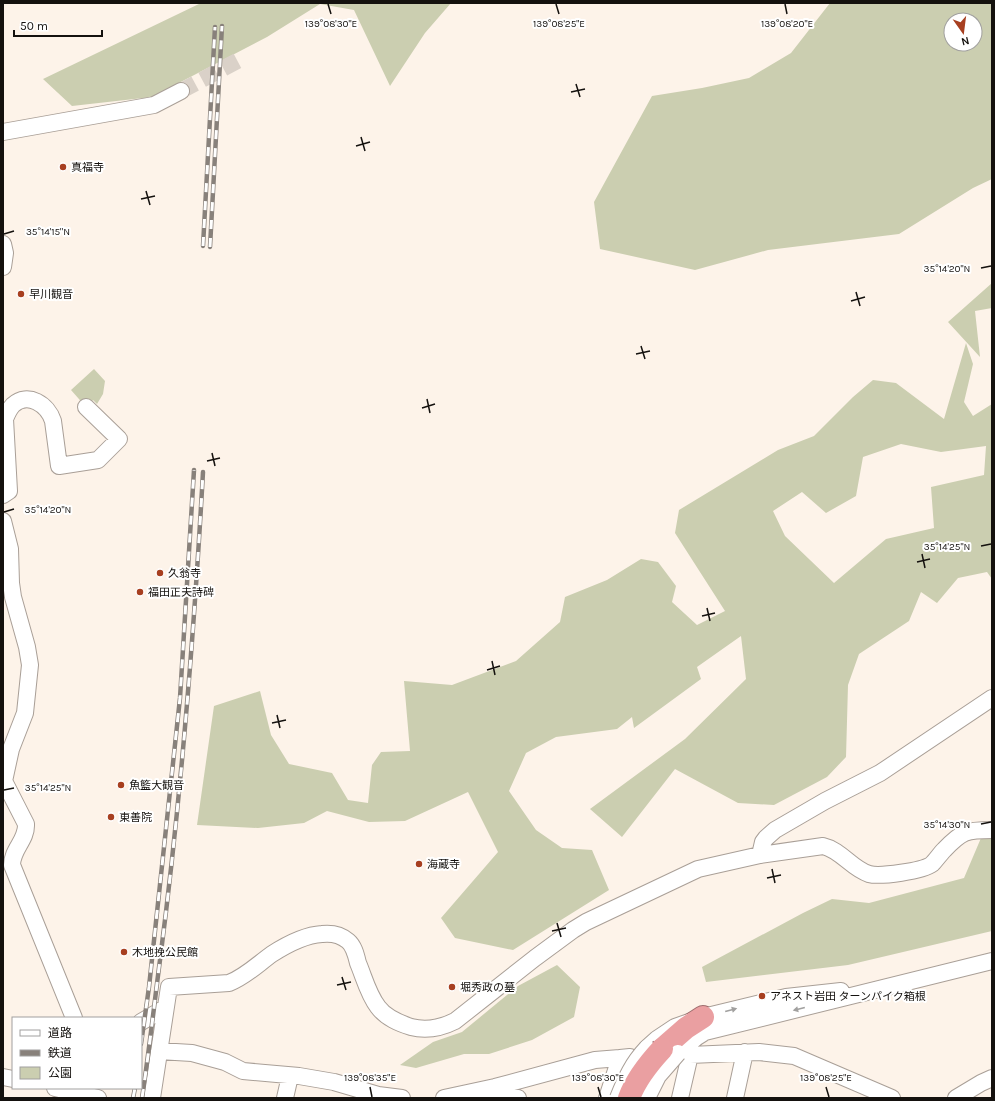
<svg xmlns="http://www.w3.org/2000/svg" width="995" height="1101" font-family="Karla,'Noto Sans JP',sans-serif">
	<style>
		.green { fill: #cbceb0; fill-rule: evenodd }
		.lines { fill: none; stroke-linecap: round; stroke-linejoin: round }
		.minor-tunnel { stroke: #dad1c8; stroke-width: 16; stroke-dasharray: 16 8; stroke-linecap: butt }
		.minor-casing { stroke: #a99f97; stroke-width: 18 }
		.highway-casing { stroke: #9f6d6e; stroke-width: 24 }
		.minor { stroke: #fff; stroke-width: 16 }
		.highway { stroke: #ea9fa1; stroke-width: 22 }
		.rail-casing { stroke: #88817b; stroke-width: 4.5 }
		.rail { stroke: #fff; stroke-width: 3; stroke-dasharray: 9; stroke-linecap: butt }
		.minor-bridge-casing { stroke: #a99f97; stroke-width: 18; stroke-linecap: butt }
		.highway-bridge-casing { stroke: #9f6d6e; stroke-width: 24; stroke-linecap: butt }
		.minor-bridge { stroke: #fff; stroke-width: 16 }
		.highway-bridge { stroke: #ea9fa1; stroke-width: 22 }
		.oneway { fill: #a1a09f }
		.ticks { fill: none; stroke: #14110e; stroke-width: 1.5 }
		.poi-dot { fill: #a73f20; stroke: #fff; stroke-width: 1.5 }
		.labels { text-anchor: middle; stroke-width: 4; stroke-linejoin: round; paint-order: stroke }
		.poi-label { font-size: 11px; fill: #14110e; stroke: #fff; text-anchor: start }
		.ticks-label { font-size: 10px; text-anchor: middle; fill: #14110e; stroke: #fff; stroke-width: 4; stroke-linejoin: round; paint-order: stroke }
	</style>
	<rect width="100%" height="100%" fill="#fdf3e9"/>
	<path class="green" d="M201,3h250l-26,30 -35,53 -36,-76 -34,-6 -53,33 -115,60 -80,9 -29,-27z
		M830,3h162v176l-19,9 -74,46 -131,16 -73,20 -95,-21 -6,-47 58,-106 50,-8 47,-10 42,-25zM951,20h24v24h-24z
		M992,283v25l-17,3 5,46 -32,-35z
		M966,343l7,21 -9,38 9,14 19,-12v175l-5,-7 -29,6 -21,25 -16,-11 -12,29 -50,33 -11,31 -2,72 -19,20 -53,28 -36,-2 -63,-34 -53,68 -32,-28 95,-70 61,-60 -5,-43 -44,31 4,12 -67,49 -2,-11 -15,12 -61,8 -30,16 -17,38 27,39 26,18 30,2 17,40 -96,60 -58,-12 -14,-20 57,-66 -30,-60 -63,29 -36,1 -42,-11 -23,12 -46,5 -61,-3 17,-119 46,-15 11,44 18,29 43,9 16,27 20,3 4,-38 9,-13 29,-1 -6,-70 48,4 64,-24 44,-39 5,-25 42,-17 34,-21 17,3 18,24 -4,16 25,23 28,-14 -50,-78 4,-23 99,-60 36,-14 39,-39 20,-17 23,3 48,36zM901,444l40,8 45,-6 -2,29 -53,12 3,41 -48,11 -52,44 -49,-47 -12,-25 29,-19 24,21 30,-17 7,-39z
		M94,369l11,12 -2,13 -6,10 -4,-4 -7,7 -15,-17z
		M981,838l11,1v92l-144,34 -142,17 -4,-15 101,-54 29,-14 37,4 95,-25z
		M557,965l23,22 -6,30 -42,23 -43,14h-25l-48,14 -16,-3 33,-23 29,-10 56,-46z"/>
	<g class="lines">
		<path class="minor-tunnel" d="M181,91l58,-31"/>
		<defs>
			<path id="minor" d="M3,132l151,-27 27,-14
				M3,244l2,9 -2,14
				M3,495l6,-4 -4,-72c2,-5 4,-10 8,-14 15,-14 35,0 40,16l6,45 39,-6 21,-21 -33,-32
				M3,521l7,28 1,34 2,14 14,50 3,18 -5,48 -14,36 -7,32 22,43c1,16 -14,25 -14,41l62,153
				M760,855l3,-13 3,-4 9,-8 50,-29 55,-28 112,-75
				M141,1022l24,-14
				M647,1048l10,-9 18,-12 28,-10 83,-20 55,-6
				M159,1051l33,2 33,9 18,9 56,5 35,6 44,13 24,3
				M678,1053l19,-16 8,-5 287,-71
				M3,1077l10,2
				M55,1088l43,10
				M493,1093l2,-6 11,8 12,3
				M152,1098l17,-111 60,-4c16,-6 29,-19 43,-29 14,-9 33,-19 50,-20 9,-1 19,1 26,7 6,5 8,14 10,22 6,14 10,31 20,44 8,11 21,16 33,20 16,4 30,1 44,-6l80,-63 38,-28 13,-8 112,-53 62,-14 63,-9c18,4 29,23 46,28 11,3 54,-3 63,-10 4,-4 8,-10 12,-14 18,-19 22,-20 48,-20
				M285,1098l5,-22
				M444,1098l51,-11 100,-27 25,-2
				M607,1098l13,-40 10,-1
				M680,1098l10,-43 69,-3 35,4 98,42
				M735,1098l10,-46
				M956,1098l25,-15 11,-5"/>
			<path id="highway" d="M662,1049l24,-21 17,-11"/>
		</defs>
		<use href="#minor" class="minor-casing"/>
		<use href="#highway" class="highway-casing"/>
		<use href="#minor" class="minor"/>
		<use href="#highway" class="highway"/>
		<defs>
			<path id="rail" d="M203,246l12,-219
				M210,247l12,-221
				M141,1044l8,-57 31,-289 14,-228
				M133,1098l2,-10
				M142,1098c7,-46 12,-92 18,-138 21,-162 34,-325 43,-488"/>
		</defs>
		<use href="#rail" class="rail-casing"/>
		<use href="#rail" class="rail"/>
		<defs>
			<path id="minor-bridge" d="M618,1098c8,-20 14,-34 29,-50
				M647,1098l11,-22 20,-23"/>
			<path id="highway-bridge" d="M629,1098c7,-19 19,-34 33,-49"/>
		</defs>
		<use href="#minor-bridge" class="minor-bridge-casing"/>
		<use href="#highway-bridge" class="highway-bridge-casing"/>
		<use href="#minor-bridge" class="minor-bridge"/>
		<use href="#highway-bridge" class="highway-bridge"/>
	</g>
	<defs><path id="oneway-solid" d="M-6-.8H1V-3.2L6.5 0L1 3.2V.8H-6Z"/></defs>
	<g class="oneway">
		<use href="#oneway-solid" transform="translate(799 1009) rotate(166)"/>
		<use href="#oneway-solid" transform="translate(731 1010) rotate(-15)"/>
	</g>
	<path class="ticks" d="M328,4l3,10M556,4l3,10M785,4l2,10M576,84l4,13M571,92l14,-3M361,137l4,14M356,146l14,-4M146,191l4,14M141,199l14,-3M4,234l10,-3M981,268l10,-2M856,292l4,14M851,301l14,-4M641,346l4,13M636,354l14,-3M427,399l3,14M422,408l13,-4M212,453l3,13M207,461l13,-3M4,512l10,-3M981,546l10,-2M922,554l3,14M917,562l13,-3M707,608l3,13M702,616l13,-3M492,661l3,14M487,670l13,-4M277,715l3,13M272,723l14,-3M4,790l10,-2M981,824l10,-2M772,869l3,14M767,878l14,-3M557,923l4,14M552,931l14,-3M342,977l4,13M337,985l14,-3M370,1087l2,10M598,1087l3,10M826,1087l3,10"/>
	<g class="poi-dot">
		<circle cx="63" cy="167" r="4"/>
		<circle cx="21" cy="294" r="4"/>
		<circle cx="160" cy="573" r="4"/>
		<circle cx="140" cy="592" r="4"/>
		<circle cx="121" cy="785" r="4"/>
		<circle cx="111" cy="817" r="4"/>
		<circle cx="419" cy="864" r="4"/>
		<circle cx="124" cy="952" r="4"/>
		<circle cx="452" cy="987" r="4"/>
		<circle cx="762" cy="996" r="4"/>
	</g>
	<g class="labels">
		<g class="poi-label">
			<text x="71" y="171">真福寺</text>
			<text x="29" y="298">早川観音</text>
			<text x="168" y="577">久翁寺</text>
			<text x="148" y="596">福田正夫詩碑</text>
			<text x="129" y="789">魚籃大観音</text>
			<text x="119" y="821">東善院</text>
			<text x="427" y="868">海蔵寺</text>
			<text x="132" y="956">木地挽公民館</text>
			<text x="460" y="991">堀秀政の墓</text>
			<text x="770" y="1000">アネスト岩田 ターンパイク箱根</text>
		</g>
	</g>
	<g class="ticks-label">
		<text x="331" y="27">139°08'30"E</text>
		<text x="559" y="27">139°08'25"E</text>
		<text x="787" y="27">139°08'20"E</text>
		<text x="48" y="235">35°14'15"N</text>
		<text x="947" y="272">35°14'20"N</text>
		<text x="48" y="513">35°14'20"N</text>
		<text x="947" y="550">35°14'25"N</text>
		<text x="48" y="791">35°14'25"N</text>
		<text x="947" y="828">35°14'30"N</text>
		<text x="370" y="1081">139°08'35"E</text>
		<text x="598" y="1081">139°08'30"E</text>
		<text x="826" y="1081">139°08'25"E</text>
	</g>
	<rect width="995" height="1101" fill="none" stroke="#14110e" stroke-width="8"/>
	<rect x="12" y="1017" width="130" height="72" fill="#ffffff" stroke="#a1a09f"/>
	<rect x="20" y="1030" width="20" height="6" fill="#ffffff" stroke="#a1a09f"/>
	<text x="48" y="1037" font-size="12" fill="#14110e">道路</text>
	<rect x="20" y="1050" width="20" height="6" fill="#88817b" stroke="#a1a09f"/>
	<text x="48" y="1057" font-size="12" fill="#14110e">鉄道</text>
	<rect x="20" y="1067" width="20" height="12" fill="#cbceb0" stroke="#a1a09f"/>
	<text x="48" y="1077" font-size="12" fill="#14110e">公園</text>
	<g transform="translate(963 32) rotate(166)"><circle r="19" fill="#ffffff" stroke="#a1a09f"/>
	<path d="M0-3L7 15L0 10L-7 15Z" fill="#a73f20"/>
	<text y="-6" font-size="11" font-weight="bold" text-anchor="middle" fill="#14110e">N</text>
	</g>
	<path d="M14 30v6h88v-6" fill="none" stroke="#14110e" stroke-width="2"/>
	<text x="20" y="30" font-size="12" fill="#14110e" stroke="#ffffff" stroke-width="3" paint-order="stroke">50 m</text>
</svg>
